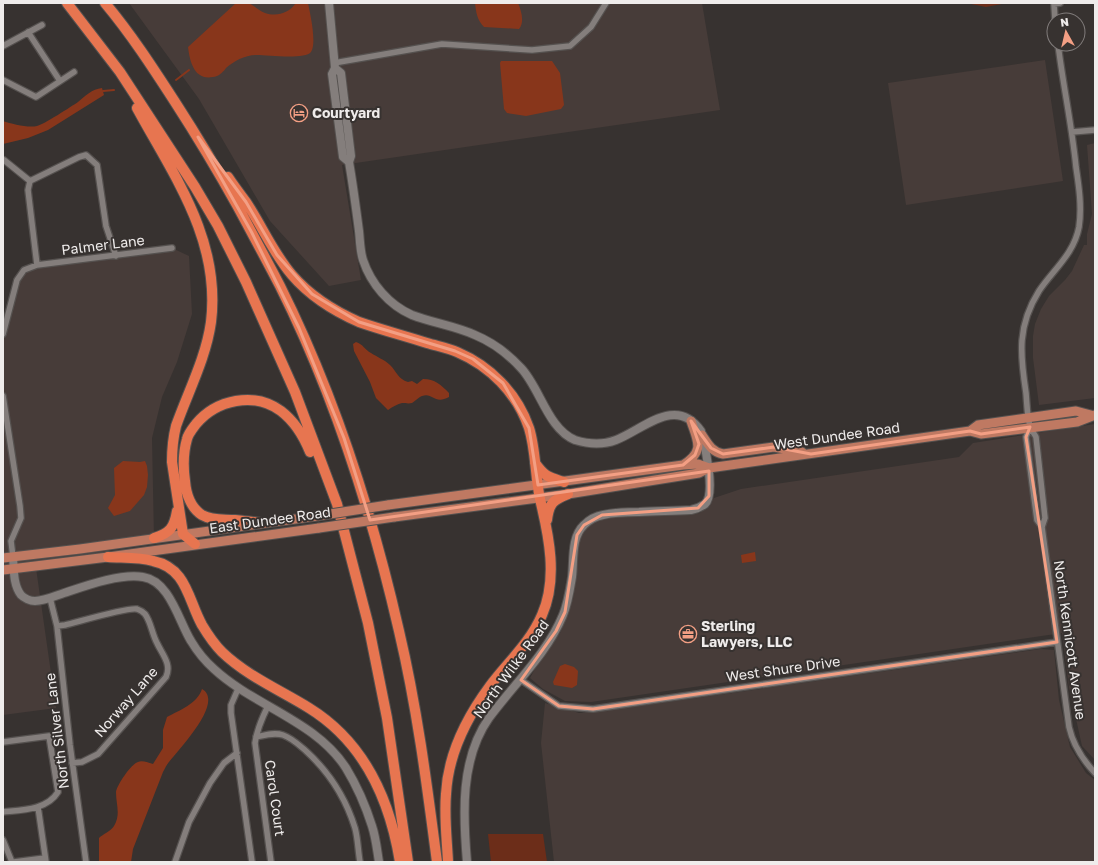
<svg xmlns="http://www.w3.org/2000/svg" width="1098" height="865" font-family="'Golos Text',sans-serif">
	<style>
		.built { fill: #473c39 }
		.green { fill: #6c2d19 }
		.water { fill: #88361b }
		.lines { fill: none; stroke-linecap: round; stroke-linejoin: round }
		.stream { stroke: #88361b; stroke-width: 2 }
		.street-casing { stroke: #55514f; stroke-width: 8 }
		.secondary-casing { stroke: #55514f; stroke-width: 10 }
		.primary-casing { stroke: #55514f; stroke-width: 11 }
		.highway-casing { stroke: #55514f; stroke-width: 12 }
		.street { stroke: #847e7c; stroke-width: 5.5 }
		.secondary { stroke: #847e7c; stroke-width: 8 }
		.primary { stroke: #bf7962; stroke-width: 9 }
		.highway { stroke: #e77550; stroke-width: 10 }
		.primary-bridge-casing { stroke: #55514f; stroke-width: 11; stroke-linecap: butt }
		.primary-bridge { stroke: #bf7962; stroke-width: 9 }
		.marked { fill: none; stroke: #f39f84; stroke-width: 3; stroke-linejoin: round }
		.labels { text-anchor: middle; stroke-width: 4; stroke-linejoin: round; paint-order: stroke }
		.poi-label { font-size: 14px; font-weight: bold; fill: #efeceb; stroke: #373230; text-anchor: start }
		.street-label { font-size: 14px; fill: #efeceb; stroke: #373230 }
	</style>
	<rect width="100%" height="100%" fill="#373230"/>
	<path class="built" d="M129,3h573l18,107 -378,55 19,115 -32,6 -59,-65 -71,-122z
		M1045,60l18,121 -157,24 -18,-122z
		M1095,143v255l-56,7 -6,-47v-22l2,-12 6,-15 8,-13 16,-16 7,-9 12,-26h3v-11l5,-20 -5,-69z
		M172,248l17,8 3,58 -15,48 -15,35 -10,41 2,100 -19,3 -35,13 -65,7 21,147 -53,7v-381l14,-54 7,-10 13,-5z
		M1095,424v336l-13,-14 -13,-59 -7,-54 -471,69 -26,-1 -22,-12 -13,-11 7,-13 23,-32 13,-35 5,-53 6,-14 11,-10 29,-5 76,-3 14,-15 27,-9 218,-32 14,-14z
		M1041,649l13,1 5,50 11,47 16,26 9,7v82h-541l-13,-119 4,-40 34,10 54,-6z"/>
	<path class="green" d="M966,3h41l-21,4z
		M488,834h55l4,28h-56z"/>
	<path class="water" d="M236,3c3,0 9,-1 12,0 6,2 11,8 17,10 12,4 24,0 31,-10h12c2,10 9,40 3,49 -6,8 -44,3 -54,3 -12,0 -23,6 -31,13 -2,3 -6,7 -9,8 -22,7 -27,-13 -29,-29z
		M475,3h43c3,7 7,19 1,26l-35,-2c-7,-7 -8,-15 -9,-24z
		M501,61h51l8,12 4,32 -3,4 -35,7 -19,-3 -3,-4 -4,-46z
		M102,88l2,7 -56,35 -20,8 -25,6v-23c9,3 25,7 34,5 6,-1 35,-20 41,-24 7,-6 14,-13 24,-14z
		M356,342c7,2 9,8 15,11 6,4 14,7 19,12 7,7 8,14 18,17l4,-1 5,3 6,-5c12,0 18,6 26,14v4c-15,8 -16,-5 -27,-1 -3,1 -7,5 -10,7 -4,1 -6,0 -10,0 -4,1 -10,4 -14,7l-12,-12 -6,-16 -16,-31 -1,-7z
		M123,461l17,1 5,-1 2,5 1,9 -1,12 -3,8 -14,16 -16,5 -6,-8 7,-13 -1,-27z
		M755,552l1,9 -14,2 -1,-8z
		M565,664l9,3 4,4 -1,14 -5,3 -18,-3 -1,-3 7,-16z
		M202,689c23,13 -24,61 -33,73 -3,3 -4,7 -6,10l-30,77 -2,13h-32v-24c4,-4 12,-7 15,-12 7,-12 2,-21 2,-34 1,-7 15,-28 22,-30 4,-2 11,1 15,2l10,-16v-18l4,-13c13,-7 30,-13 35,-28z"/>
	<g class="lines">
		<path class="stream" d="M176,80l13,-10
			M103,91l11,-1"/>
		<defs>
			<path id="street" d="M1055,20l-1,-16 6,-1
				M28,32l32,49
				M1058,44c5,41 14,82 18,123 3,20 6,40 3,60 -5,27 -26,43 -40,64 -22,35 -19,63 -13,102 1,11 1,23 4,33 1,4 4,7 6,11l9,81 -3,9 27,200c4,18 14,33 26,46
				M3,46l39,-21
				M334,63l108,-19 90,6 38,-4 21,-19 15,-24
				M3,80l33,17 38,-25
				M1072,132l23,-2
				M4,160l26,21
				M37,265l-9,-75 2,-9 49,-24 7,-2 11,10 9,61 10,30
				M3,334l14,-54 7,-10 13,-5 135,-17
				M3,396l17,110 1,12 -10,23 2,16
				M1030,427l-4,10 11,83 5,7
				M50,598l7,28 13,119 16,117
				M57,626l8,-1c13,-3 62,-18 72,-16 3,1 6,3 8,5 6,8 7,20 12,29 5,11 15,21 9,34l-68,77 -16,8 -10,1
				M521,680l38,26 34,3 464,-67
				M238,689l-7,16v8l21,149
				M268,706c-6,12 -11,23 -13,37l16,119
				M256,737c9,-2 18,-5 27,-2 9,3 16,10 23,16 23,21 40,48 49,77 3,11 3,23 5,34
				M3,742l46,-6 9,56c-11,18 -36,18 -55,20
				M38,807l8,55
				M3,840l9,22
				M14,862l31,-4
				M175,862l14,-40 21,-39 14,-20 13,-10"/>
			<path id="secondary" d="M329,3l6,65 -3,6 11,83 6,5
				M335,68l6,5 10,83 -2,6c4,23 7,46 10,69 1,9 1,20 4,29 8,24 26,45 49,55 21,8 43,11 63,20 17,7 34,20 46,33 19,20 27,61 54,72 13,4 28,5 41,0 28,-11 60,-45 85,-9 4,14 15,63 4,73 -4,3 -9,5 -14,6 -17,1 -35,1 -52,2 -12,0 -24,0 -36,3 -6,1 -14,5 -19,10 -13,12 -10,35 -12,52 -2,12 -4,26 -9,38 -16,39 -49,69 -74,103 -29,41 -26,97 -22,144
				M13,557c1,12 0,28 8,38 3,3 9,6 14,6 9,0 20,-5 29,-8 21,-7 57,-20 79,-16 27,4 36,45 48,64 6,10 14,20 23,28 40,37 102,52 132,99 11,18 20,39 26,58 4,12 5,24 7,36"/>
			<path id="primary" d="M970,431l8,-6 98,-14 15,4
				M702,435c6,9 10,17 21,19l51,-7 28,5
				M683,465c22,-14 15,-23 8,-44
				M388,505l295,-40 15,-1 11,4
				M394,517l174,-23 131,-21 10,-5 261,-37 11,3 96,-12 18,-7
				M3,558l77,-9 237,-33
				M3,570l105,-13 211,-29"/>
			<path id="highway" d="M67,3l53,69 75,115 23,39 28,56 49,110 42,112 31,119 19,95 21,144
				M105,3c26,31 48,65 70,99 22,34 43,69 63,105 14,26 28,52 42,79 54,108 92,227 119,345 18,76 28,154 38,231
				M137,108c37,68 84,132 74,214 -5,36 -23,70 -35,104 -3,12 -4,23 -4,36l11,72 12,10
				M228,177c6,9 12,17 18,25 16,24 27,51 46,73 18,21 42,36 67,47 23,8 46,14 68,21 10,3 21,5 30,9 33,14 60,41 72,76 7,22 6,48 11,71 9,37 18,80 2,116 -12,28 -34,47 -52,71 -23,31 -42,69 -44,108 -2,23 1,46 2,68
				M535,463c10,14 13,14 29,19
				M547,520c2,-17 6,-20 21,-26
				M262,523c-9,-1 -18,-2 -27,-3 -11,-1 -23,1 -33,-5 -11,-7 -16,-21 -17,-34 -2,-14 -2,-28 2,-42 1,-5 6,-11 9,-15 20,-24 58,-33 85,-13 13,10 23,26 29,41
				M154,538c16,-5 20,-10 23,-27
				M108,557c15,1 31,0 45,4 34,7 35,39 49,64 6,10 12,19 20,27 25,24 58,38 87,56 55,34 81,92 91,154"/>
		</defs>
		<use href="#street" class="street-casing"/>
		<use href="#secondary" class="secondary-casing"/>
		<use href="#primary" class="primary-casing"/>
		<use href="#highway" class="highway-casing"/>
		<use href="#street" class="street"/>
		<use href="#secondary" class="secondary"/>
		<use href="#primary" class="primary"/>
		<use href="#highway" class="highway"/>
		<defs>
			<path id="primary-bridge" d="M317,516l71,-11
				M319,528l75,-11"/>
		</defs>
		<use href="#primary-bridge" class="primary-bridge-casing"/>
		<use href="#primary-bridge" class="primary-bridge"/>
	</g>
	<path class="marked" d="M198,137l48,65 31,53 35,39 47,28 96,29 18,8 30,24 26,45 9,57 145,-20 12,-10 4,-11 -8,-23 20,27 12,6 51,-7 37,7 159,-23 11,3 49,-7 -4,10 31,205 -464,67 -34,-3 -38,-26 35,-49 9,-19 12,-77 7,-10 18,-10 96,-7 11,-12v-25l-339,49 -26,-82 -45,-110 -47,-95z"/>
	<defs>
		<symbol id="hotel-ring" viewBox="-11 -11 22 22"><circle r="9.5" fill="#373230" stroke="#f39f84" stroke-width="1.5"/><path d="M-6-4.5h1.5V1H6V5H4.5V3h-9V5H-6ZM-4 0a1.8 1.8 0 1 1 3.6 0ZM.5 0V-2.5h3Q6-2.5 6 0Z" fill="#f39f84"/></symbol>
		<symbol id="office-ring" viewBox="-11 -11 22 22"><circle r="9.5" fill="#373230" stroke="#f39f84" stroke-width="1.5"/><path d="M-6-3h4V-5.5h4V-3h4V5H-6ZM-1-4.5V-3h2v-1.5ZM-6 0V1H6V0Z" fill="#f39f84"/></symbol>
	</defs>
	<g fill-rule="evenodd">
		<use href="#hotel-ring" x="289" y="103" width="20" height="20"/>
		<use href="#office-ring" x="678" y="624" width="20" height="20"/>
	</g>
	<g class="labels">
		<g class="poi-label">
			<text x="312" y="118">Courtyard</text>
			<text x="701" y="631">Sterling<tspan x="701" dy="16">Lawyers, LLC</tspan></text>
		</g>
		<g class="street-label">
			<text transform="translate(103 245) rotate(-7)" y="5">Palmer Lane</text>
			<text transform="translate(837 436) rotate(-8)" y="5">West Dundee Road</text>
			<text transform="translate(270 520) rotate(-8)" y="5">East Dundee Road</text>
			<text transform="translate(1070 640) rotate(82)" y="5">North Kennicott Avenue</text>
			<text transform="translate(511 669) rotate(-54)" y="5">North Wilke Road</text>
			<text transform="translate(783 669) rotate(-8)" y="5">West Shure Drive</text>
			<text transform="translate(126 702) rotate(-49)" y="5">Norway Lane</text>
			<text transform="translate(57 731) rotate(-97)" y="5">North Silver Lane</text>
			<text transform="translate(275 798) rotate(82)" y="5">Carol Court</text>
		</g>
	</g>
	<rect width="1098" height="865" fill="none" stroke="#efeceb" stroke-width="8"/>
	<g transform="translate(1066 32) rotate(352)"><circle r="19" fill="#373230" stroke="#817c7b"/>
	<path d="M0-3L7 15L0 10L-7 15Z" fill="#f39f84"/>
	<text y="-6" font-size="11" font-weight="bold" text-anchor="middle" fill="#efeceb">N</text>
	</g>
</svg>
